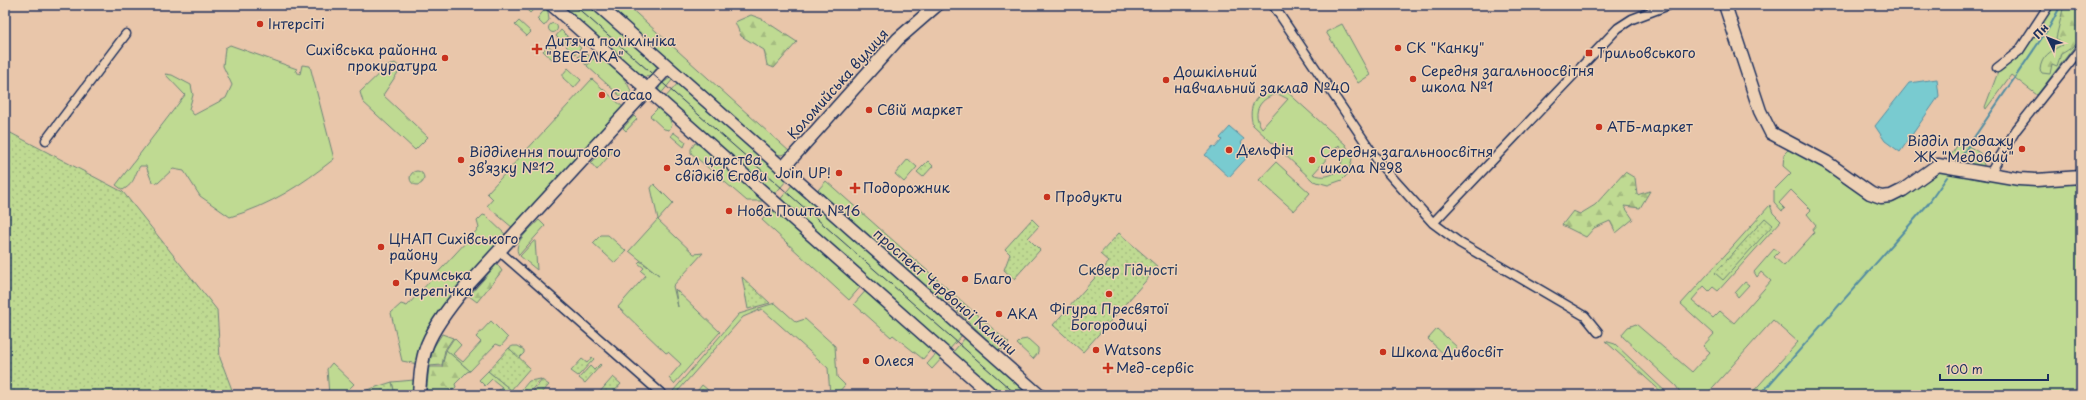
<svg xmlns="http://www.w3.org/2000/svg" width="2086" height="400" font-family="'Playpen Sans',sans-serif">
	<style>
		.green { fill: #bfda92; stroke: #6d8478; fill-rule: evenodd }
		.forest { fill: url(#forest-firs); stroke: #6d8478 }
		.park { fill: url(#park-dots); stroke: #6d8478 }
		.water { fill: #79cbd0; stroke: #538da2 }
		.lines { fill: none; stroke-linecap: round; stroke-linejoin: round }
		.stream { stroke: #538da2; stroke-width: 2 }
		.street-casing { stroke: #1b2f5e; stroke-width: 11 }
		.secondary-casing { stroke: #1b2f5e; stroke-width: 15 }
		.street { stroke: #eed1b5; stroke-width: 8 }
		.secondary { stroke: #eed1b5; stroke-width: 12 }
		.tram { stroke: #1b2f5e; stroke-width: 1 }
		.poi-dot { fill: #c8321e; stroke: #eed1b5; stroke-width: 1.5 }
		.labels { text-anchor: middle; stroke-width: 3; stroke-linejoin: round; paint-order: stroke }
		.poi-label { font-size: 14px; fill: #1b2f5e; stroke: #eed1b5; text-anchor: start }
		.street-label { font-size: 14px; fill: #1b2f5e; stroke: #eed1b5 }
		.park-label { font-size: 14px; fill: #2b4063; stroke: #eed1b5 }
	</style>
	<defs>
		<pattern id="forest-firs" width="22" height="20" patternUnits="userSpaceOnUse"><rect width="22" height="20" fill="#bfda92"/><path d="M5 1l3.5 6h-7zM16 11l3.5 6h-7z" fill="#a4bb80"/></pattern>
		<pattern id="park-dots" width="8" height="8" patternUnits="userSpaceOnUse"><rect width="8" height="8" fill="#bfda92"/><path d="M2 2h.1M6 6h.1" fill="none" stroke="#a4bb80" stroke-width="1.8" stroke-linecap="round"/></pattern>
	</defs>
	<rect width="100%" height="100%" fill="#e9c6aa"/>
	<filter id="ink" filterUnits="userSpaceOnUse"><feTurbulence type="fractalNoise" baseFrequency=".025" numOctaves="2"/><feDisplacementMap in="SourceGraphic" scale="8" xChannelSelector="R" yChannelSelector="G"/><feConvolveMatrix kernelMatrix="1 2 1 2 8 2 1 2 1" color-interpolation-filters="sRGB"/></filter>
	<g filter="url(#ink)">
		<path class="green" d="M522,5h16l-8,8z
			M560,5h30l63,56 4,7 -7,9 -10,-1z
			M607,5h20l163,147 -9,3 -7,-1z
			M2052,5h29v33l-44,57 -26,-20 -25,34 -1,-2 13,-35 21,-16 24,-34z
			M545,9l3,3 1,8 -5,6 -7,-7z
			M519,21l12,11 -4,4 -12,-11z
			M548.5 28a4.5 4.5 0 1 1 9 0a4.5 4.5 0 1 1-9 0Z
			M1342,24l28,51 -12,8 -32,-51z
			M561,30l8,8 -5,6 -8,-8z
			M572,40l9,8 -6,6 -9,-8z
			M230,45l67,24 -1,3 4,2 2,-9 8,1 24,93c-33,26 -63,46 -104,58l-30,-21 -16,-25 -11,-2 -15,14 -6,-1 -6,-16h-6c-7,11 -4,16 -17,24l-7,-5 69,-90 -20,-21 7,1 19,10 2,10 -4,14 5,6 32,-17 6,-13 -9,-19 2,-18z
			M548,45l10,10 -5,5 -10,-9z
			M583,51l9,7 -6,7 -8,-8z
			M592,59h10c11,10 37,27 27,45l-42,-38z
			M395,63l6,5 -18,27 45,42 -13,13 -52,-48 -3,-10 26,-25z
			M568,68l13,12 -7,8 -11,-10v-4z
			M670,78l3,1 -13,16 -2,-3 2,-7z
			M592,79l32,29 -111,120 -26,-22 6,-7 -6,-6z
			M678,83l109,97 -14,16 -109,-97z
			M1276,89l9,1 61,55 6,14 -4,15 -6,6 -14,5 -15,-4 -60,-56c-6,-19 3,-33 23,-36zM1278,94l10,5 -26,29c-12,-16 -1,-31 16,-34zM1339,145c11,19 -6,38 -26,29z
			M659,107l9,8 4,10 -3,5 -5,-1 -14,-13z
			M634,116l3,3 -11,12 -3,-3z
			M673,132l13,10 -2,5 -13,-11z
			M1960,141l20,12 5,15 -30,-7 -5,-4z
			M695,143l10,5 59,53h-17l-56,-48v-4z
			M606,148l8,2 -17,20 -6,-7z
			M1788,150h7l86,50 55,-29 145,8v216h-331l48,-53 -25,-22 -67,75h-15l-3,-3 -6,3 -6,-9 -53,-49 -1,-3 6,-7 8,-3 56,48 18,-20 -7,-6 11,-12 -33,-30 89,-99 3,8 8,8 -63,70 -5,-4 -4,4 -5,-5 -12,14 21,18 7,-7 14,12 37,-42 -10,-9 -4,5 -3,-5 20,-23 5,3 -5,5 10,9 30,-33 -2,-3 4,-5 -9,-11 4,-4 -20,-20 -12,13 6,6 -3,2 -8,-9v-12l17,-17 -8,-7 1,-12z
			M908,159l9,8 -13,15 -9,-8z
			M1276,162l34,31 -16,18 -35,-31z
			M826,181l183,162c-3,3 -5,7 -11,7l-51,-49 -6,-2 -123,-109z
			M654,184l19,19 -15,17 36,34 9,-1 -30,33 5,21 -3,-18 45,43 -46,52 -5,-6 12,-14 -13,-12 -2,1 -48,-46 28,-32 -5,-4 3,-3 -6,-5 2,-2 19,14 -30,-24 29,-32 -7,-31z
			M792,185l170,150 -13,15 -170,-149z
			M774,207l89,77 -14,16 -87,-80z
			M483,215l3,1 21,20 -45,50 -44,78 -16,-3 -11,-48 10,-9 6,2 72,-78 -2,-7z
			M539,220l6,6 -26,29c-8,-12 12,-26 20,-35z
			M601,235h7l18,16 -11,12 -22,-20z
			M535,240l2,30 -17,-14z
			M1745,282l4,3 -11,12 -3,-4z
			M868,288l65,59 -10,12 -30,-24 -2,2 -37,-33z
			M775,303l21,19 9,-3 30,27 2,31 8,8 -9,10h-6l-2,-27 -66,-59 -19,8 -65,74 -1,4h-3l-1,-4 66,-77z
			M491,321l17,17 -7,8 -5,-2 -26,27 -24,-21 8,-12 7,7 -8,9 10,8 18,-20 -5,-5z
			M1437,329l20,18 -9,11 -20,-19z
			M965,338l66,57h-28l-50,-43z
			M1028,339l10,9v5l-5,6 -16,-15 4,-4z
			M1605,341l10,3 54,51h-4z
			M513,346h5l6,4v3l-5,5 -10,-10z
			M937,353l6,4 -11,12 -5,-5z
			M332,363l22,21 -11,11h-14l-2,-26z
			M488,371l23,19 -5,5h-11l7,-8 -10,-8 -7,7 -6,-6z
			M414,380l2,15h-21l-3,-13z"/>
		<path class="forest" d="M2064,5h17v21l-3,2 3,4c0,10 -12,18 -20,22l-4,12 -5,-2 -2,10 -8,-1 -2,-3c1,-14 11,-19 22,-25l-6,-7z
			M751,15l11,4 35,23 -23,26 -7,-3 -3,-15 -23,-14 -6,-14z
			M1625,172l10,6 2,17 13,-4 -10,17 -16,-2 9,13 -17,14 -6,-12 -16,7 -8,9 -24,-12 11,-14 7,3 15,-9z
			M497,264l5,7 -25,31 -8,-6z
			M442,334l11,4 -8,12 -3,15 -13,1 4,-18z
			M446,350l24,21 -3,1 -12,12 1,3 -3,3h-3l-5,5h-19l3,-28h13z"/>
		<path class="park" d="M5,130l118,62 94,118 3,48 14,37h-229z
			M928,161l5,5 -10,11 -6,-5z
			M410 178a7 7 0 1 1 14 0a7 7 0 1 1-14 0Z
			M1765,218l8,7 -50,55 -8,-7z
			M1032,219l7,7 -11,12 12,12 -26,29 -10,-9 6,-16 -5,-5z
			M1119,233l39,34 -75,85 -30,-27 56,-63 -9,-8z
			M742,277l28,26 -22,6z
			M509,348l21,20 -19,22 -23,-19z
			M592,357l2,2 -16,17 -7,-5 11,-12 5,4z
			M600,364l1,1 -16,18 -6,-5 11,-12 4,4z
			M613,377l8,7 -10,11h-12l-1,-1z
			M541,379l-13,15 -5,-3 -6,4 12,-14z
			M542,380l7,5 -9,10h-10z
			M392,382l3,13h-32l4,-5z
			M702,385l12,10h-20z"/>
		<path class="water" d="M1937,79l2,17 -39,56 -15,-11 -10,-15 34,-43z
			M1230,127l14,12 -3,4 11,9 -23,25 -24,-22 8,-9 2,2 7,-8 -2,-2z"/>
		<g class="lines">
			<path class="stream" d="M1960,158l90,-132 11,-21
				M1760,395l168,-191 19,-27"/>
			<defs>
				<path id="street" d="M1273,5l107,159 53,59 27,20 125,73 13,16
					M1997,68l22,-17 30,-46
					M46,140l80,-106
					M1989,175l27,-45 65,-82
					M1433,223l185,-195 14,-9 37,-14
					M499,251l164,144"/>
				<path id="secondary" d="M552,5l440,390
					M598,5l441,390
					M1725,5l35,106 11,22 55,29 44,31 11,4 10,-1 12,-6 35,-25 81,14 17,1 45,-3
					M782,169l116,-130 39,-34
					M419,395c1,-16 2,-34 8,-50 8,-20 24,-40 38,-57l203,-221"/>
			</defs>
			<use href="#street" class="street-casing"/>
			<use href="#secondary" class="secondary-casing"/>
			<use href="#street" class="street"/>
			<use href="#secondary" class="secondary"/>
			<path class="tram" d="M574,5l443,390"/>
		</g>
	</g>
	<g class="poi-dot">
		<circle cx="260" cy="24" r="4"/>
		<circle cx="1398" cy="48" r="4"/>
		<path d="M535 43h4v4h4v4h-4v4h-4v-4h-4v-4h4z"/>
		<rect x="1585" y="49" width="8" height="8" rx="2"/>
		<circle cx="445" cy="58" r="4"/>
		<circle cx="1413" cy="79" r="4"/>
		<circle cx="1166" cy="80" r="4"/>
		<circle cx="602" cy="95" r="4"/>
		<circle cx="869" cy="110" r="4"/>
		<circle cx="1599" cy="127" r="4"/>
		<circle cx="2022" cy="149" r="4"/>
		<circle cx="1229" cy="150" r="4"/>
		<circle cx="461" cy="160" r="4"/>
		<circle cx="1312" cy="160" r="4"/>
		<circle cx="667" cy="168" r="4"/>
		<circle cx="839" cy="173" r="4"/>
		<path d="M853 182h4v4h4v4h-4v4h-4v-4h-4v-4h4z"/>
		<circle cx="1047" cy="197" r="4"/>
		<circle cx="729" cy="211" r="4"/>
		<circle cx="381" cy="247" r="4"/>
		<circle cx="965" cy="279" r="4"/>
		<circle cx="396" cy="283" r="4"/>
		<circle cx="1109" cy="294" r="4"/>
		<circle cx="999" cy="314" r="4"/>
		<circle cx="1096" cy="350" r="4"/>
		<circle cx="1383" cy="352" r="4"/>
		<circle cx="866" cy="361" r="4"/>
		<path d="M1106 362h4v4h4v4h-4v4h-4v-4h-4v-4h4z"/>
	</g>
	<g class="labels">
		<g class="poi-label">
			<text x="268" y="29">Інтерсіті</text>
			<text x="546" y="46">Дитяча поліклініка<tspan x="546" dy="16">"ВЕСЕЛКА"</tspan></text>
			<text x="1406" y="53">СК "Канку"</text>
			<text x="437" y="55" text-anchor="end">Сихівська районна<tspan x="437" dy="16">прокуратура</tspan></text>
			<text x="1597" y="58">Трильовського</text>
			<text x="1421" y="76">Середня загальноосвітня<tspan x="1421" dy="16">школа №1</tspan></text>
			<text x="1174" y="77">Дошкільний<tspan x="1174" dy="16">навчальний заклад №40</tspan></text>
			<text x="610" y="100">Cacao</text>
			<text x="877" y="115">Свiй маркет</text>
			<text x="1607" y="132">АТБ-маркет</text>
			<text x="2014" y="146" text-anchor="end">Відділ продажу<tspan x="2014" dy="16">ЖК "Медовий"</tspan></text>
			<text x="1237" y="155">Дельфін</text>
			<text x="469" y="157">Відділення поштового<tspan x="469" dy="16">зв’язку №12</tspan></text>
			<text x="1320" y="157">Середня загальноосвітня<tspan x="1320" dy="16">школа №98</tspan></text>
			<text x="675" y="165">Зал царства<tspan x="675" dy="16">свідків Єгови</tspan></text>
			<text x="831" y="178" text-anchor="end">Join UP!</text>
			<text x="863" y="193">Подорожник</text>
			<text x="1055" y="202">Продукти</text>
			<text x="737" y="216">Нова Пошта №16</text>
			<text x="389" y="244">ЦНАП Сихівського<tspan x="389" dy="16">району</tspan></text>
			<text x="404" y="280">Кримська<tspan x="404" dy="16">перепічка</tspan></text>
			<text x="973" y="284">Благо</text>
			<text x="1109" y="314" text-anchor="middle">Фігура Пресвятої<tspan x="1109" dy="16">Богородиці</tspan></text>
			<text x="1007" y="319">АКА</text>
			<text x="1104" y="355">Watsons</text>
			<text x="1391" y="357">Школа Дивосвіт</text>
			<text x="874" y="366">Олеся</text>
			<text x="1116" y="373">Мед-сервіс</text>
		</g>
		<g class="street-label">
			<text transform="translate(838 84) rotate(-48)" y="5">Коломийська вулиця</text>
			<text transform="translate(945 292) rotate(41)" y="5">проспект Червоної Калини</text>
		</g>
		<g class="park-label">
			<text x="1128" y="275">Сквер Гідності</text>
		</g>
	</g>
	<rect width="2086" height="400" fill="none" stroke="#eed1b5" stroke-width="20"/>
	<rect x="10" y="10" width="2066" height="380" fill="none" stroke="#1b2f5e" stroke-width="1.5" filter="url(#ink)"/>
	<g transform="translate(2048 38) rotate(313)" stroke="#eed1b5" stroke-width="3" paint-order="stroke">
	<path d="M0-3L7 15L0 10L-7 15Z" fill="#1b2f5e"/>
	<text y="-6" font-size="11" font-weight="bold" text-anchor="middle" fill="#1b2f5e">Пн</text>
	</g>
	<path d="M1940 374v6h108v-6" fill="none" stroke="#1b2f5e" stroke-width="2"/>
	<text x="1946" y="374" font-size="12" fill="#1b2f5e" stroke="#eed1b5" stroke-width="3" paint-order="stroke">100 m</text>
</svg>
